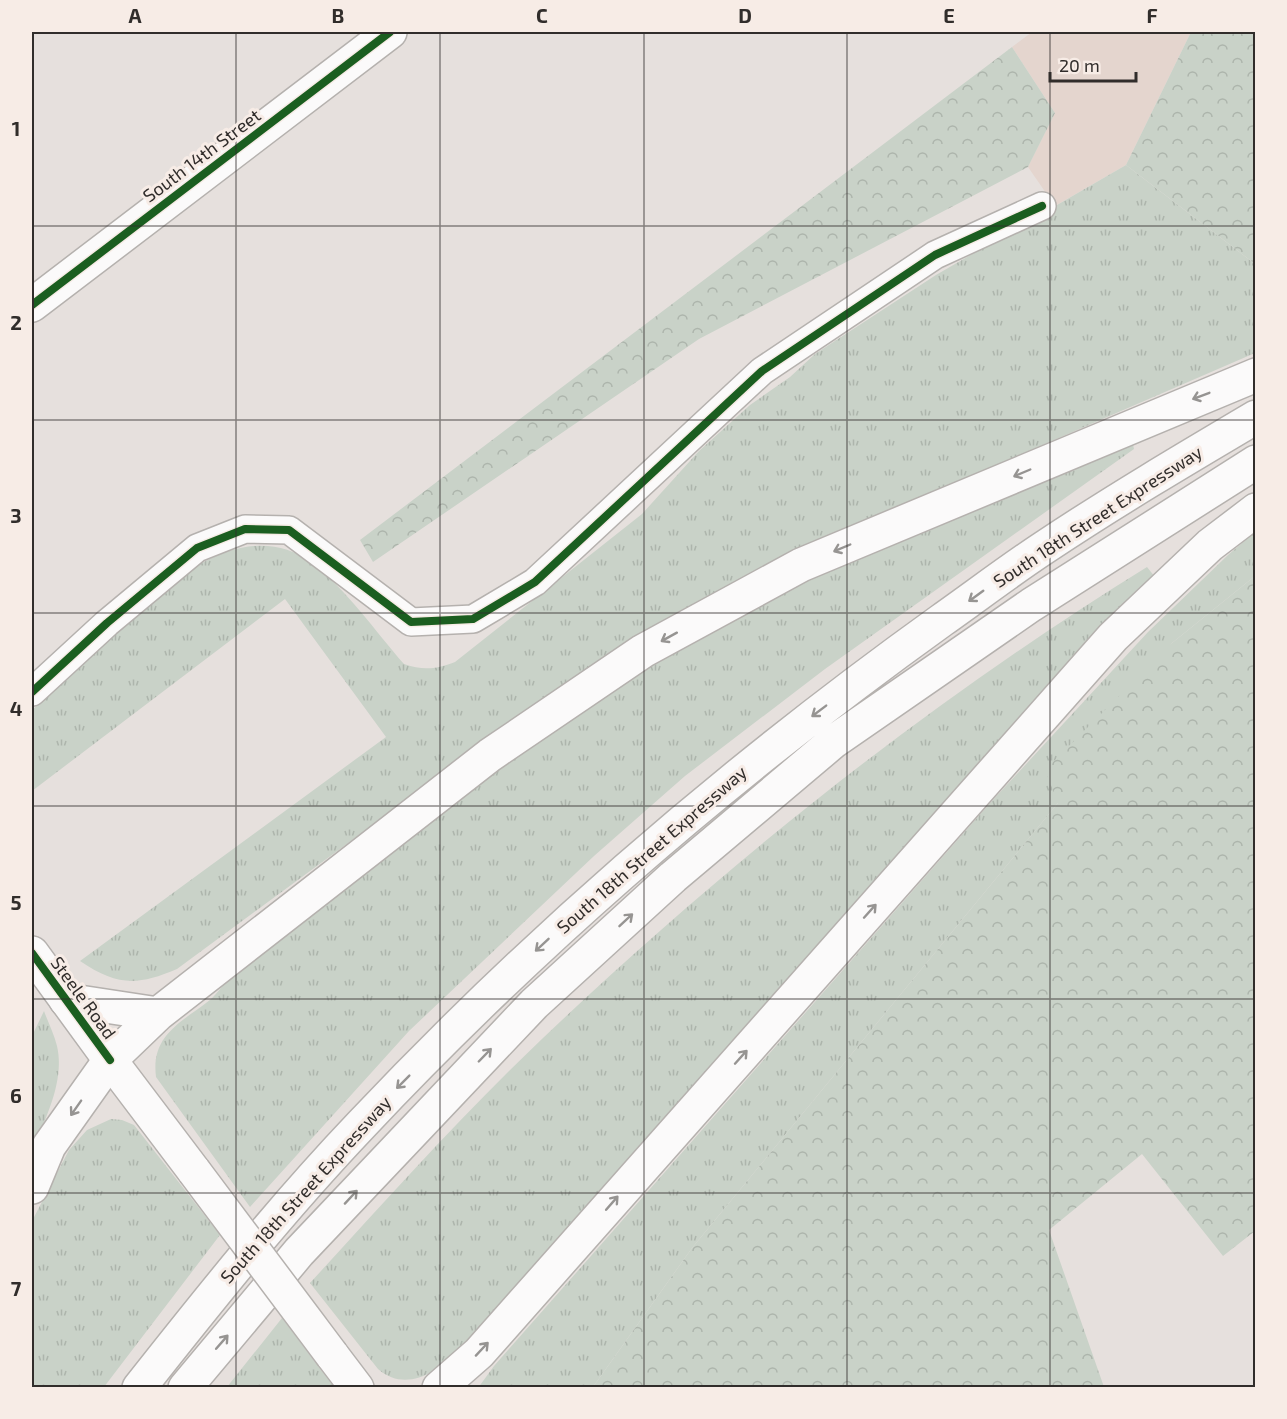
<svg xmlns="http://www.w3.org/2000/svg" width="1287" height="1419" font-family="'Exo 2',sans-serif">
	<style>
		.commercial { fill: #e4d5ce }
		.grass { fill: url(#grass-tufts) }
		.forest { fill: url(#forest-crowns) }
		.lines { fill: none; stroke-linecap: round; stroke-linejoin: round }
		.minor-casing { stroke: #b5b1ae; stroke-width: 30 }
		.tertiary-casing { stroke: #b5b1ae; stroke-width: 36 }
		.secondary-casing { stroke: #b5b1ae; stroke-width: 36 }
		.motorway-casing { stroke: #b5b1ae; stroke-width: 36 }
		.minor { stroke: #fbfafa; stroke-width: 27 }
		.tertiary { stroke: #fbfafa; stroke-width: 33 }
		.secondary { stroke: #fbfafa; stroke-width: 33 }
		.motorway { stroke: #fbfafa; stroke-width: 33 }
		.secondary-bridge-casing { stroke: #b5b1ae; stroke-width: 36; stroke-linecap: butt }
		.secondary-bridge { stroke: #fbfafa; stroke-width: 33 }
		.cycleway-casing { stroke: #f7ece6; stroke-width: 11 }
		.cycleway { stroke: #1b5e20; stroke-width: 8 }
		.oneway { stroke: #969492 }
		.grid { fill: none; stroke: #312d2b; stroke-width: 1.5; stroke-opacity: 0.55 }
		.labels { text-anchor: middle; stroke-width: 6; stroke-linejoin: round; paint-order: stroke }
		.street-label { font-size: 18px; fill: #312d2b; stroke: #f7ece6 }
		.neatline { fill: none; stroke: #312d2b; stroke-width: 2 }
		.grid-label { font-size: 20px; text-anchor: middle; font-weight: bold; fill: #312d2b }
	</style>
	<defs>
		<pattern id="grass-tufts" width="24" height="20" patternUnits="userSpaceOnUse" patternTransform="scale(1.5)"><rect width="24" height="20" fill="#c9d2c8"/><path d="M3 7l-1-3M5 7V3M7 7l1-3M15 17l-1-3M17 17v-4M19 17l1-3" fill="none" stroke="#adb5ac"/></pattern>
		<pattern id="forest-crowns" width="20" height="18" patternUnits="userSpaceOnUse" patternTransform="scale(1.5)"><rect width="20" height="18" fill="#c9d2c8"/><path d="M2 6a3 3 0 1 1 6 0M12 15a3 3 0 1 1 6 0" fill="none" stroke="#adb5ac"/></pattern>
	</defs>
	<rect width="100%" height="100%" fill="#e6e0dd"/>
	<path class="commercial" d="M1032,32h159l-65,133 -71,41 -27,-39 27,-54 -43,-66z"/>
	<path class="grass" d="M1126,165l129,99v89l-448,194 -148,78 -61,36 -84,60 -337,248c-40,17 -60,17 -97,-8l306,-224 -101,-138 -253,192v-81c64,-51 185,-218 280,-147 34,26 64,69 92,101 20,7 32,5 51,-2l187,-148 57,-63 51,-46 40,-28 25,-23 121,-79z
		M1132,440l2,9 -309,220 -140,107 -91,80 -185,175 -159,176 -94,-130c-5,-40 22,-53 50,-74 9,-6 16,-17 23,-25 155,-119 306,-249 477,-345 136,-77 282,-133 426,-193z
		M1255,532v44l-83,67 -114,160 -366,445 -99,139 -115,1 16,-22 497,-564 157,-170 80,-77z
		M1147,567l8,10 -696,776c-24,19 -53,40 -81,16l-68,-86c76,-83 152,-168 233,-245 186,-177 386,-336 604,-471z
		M44,1011c4,11 10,23 13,35 8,34 -11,73 -25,103v-113z
		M111,1119l11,1 12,5 86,110 -116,152h-72v-166l37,-71 18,-20z
		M282,1318l52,69h-107z"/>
	<path class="forest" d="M1191,32h64v232l-129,-99z
		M1012,47l43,66 -27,54 -329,172 -326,223 -13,-22z
		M1255,576v655l-32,25 -81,-102 -93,76 55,157h-511l99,-139 366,-445 -13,-33 127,-127z"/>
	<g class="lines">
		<defs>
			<path id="minor" d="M32,692l75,-69 90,-75 48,-19 44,1 122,92 62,-3 62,-37 227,-211 173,-116 107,-49"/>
			<path id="tertiary" d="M32,305l358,-273
				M32,953l78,107"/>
			<path id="secondary" d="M110,1060l84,111
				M332,1355l25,33"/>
			<path id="motorway" d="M66,1000l92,14
				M32,1187l17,-41 61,-86 48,-46 332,-259 153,-104 158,-86 455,-190
				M139,1388c71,-90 143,-180 222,-263 176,-187 372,-355 581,-505 34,-24 68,-50 103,-73 69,-46 140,-88 211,-130
				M185,1388l114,-136 235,-248 139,-127 160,-135 198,-137 225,-143
				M439,1388l40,-35 634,-716 97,-92 46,-35"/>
		</defs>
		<use href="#minor" class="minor-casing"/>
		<use href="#tertiary" class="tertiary-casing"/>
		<use href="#secondary" class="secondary-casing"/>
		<use href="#motorway" class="motorway-casing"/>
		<use href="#minor" class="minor"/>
		<use href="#tertiary" class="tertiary"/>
		<use href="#secondary" class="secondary"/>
		<use href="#motorway" class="motorway"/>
		<defs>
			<path id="secondary-bridge" d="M194,1171l138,184"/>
		</defs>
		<use href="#secondary-bridge" class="secondary-bridge-casing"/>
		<use href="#secondary-bridge" class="secondary-bridge"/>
		<defs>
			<path id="cycleway" d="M32,305l358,-273
				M32,692l75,-69 90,-75 48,-19 44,1 122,92 62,-3 62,-37 227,-211 173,-116 107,-49
				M32,953l78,107"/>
		</defs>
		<use href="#cycleway" class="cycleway-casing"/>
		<use href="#cycleway" class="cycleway"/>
	</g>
	<defs><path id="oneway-shaft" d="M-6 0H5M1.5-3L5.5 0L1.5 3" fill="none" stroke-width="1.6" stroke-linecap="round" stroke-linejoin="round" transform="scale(1.5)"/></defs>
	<g class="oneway">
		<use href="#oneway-shaft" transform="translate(1201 396) rotate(159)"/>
		<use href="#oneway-shaft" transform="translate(1022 473) rotate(157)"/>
		<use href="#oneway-shaft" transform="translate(842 548) rotate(157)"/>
		<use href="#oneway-shaft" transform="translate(976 596) rotate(144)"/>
		<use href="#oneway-shaft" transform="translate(669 637) rotate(151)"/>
		<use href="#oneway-shaft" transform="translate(819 711) rotate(143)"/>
		<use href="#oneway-shaft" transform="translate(870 911) rotate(-48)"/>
		<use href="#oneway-shaft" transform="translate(626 920) rotate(-43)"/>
		<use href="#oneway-shaft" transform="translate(542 945) rotate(137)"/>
		<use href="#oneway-shaft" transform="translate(485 1055) rotate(-46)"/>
		<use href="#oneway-shaft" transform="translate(741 1057) rotate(-48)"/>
		<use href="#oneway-shaft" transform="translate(403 1082) rotate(135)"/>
		<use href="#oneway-shaft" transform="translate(76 1108) rotate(125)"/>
		<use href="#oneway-shaft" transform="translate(351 1197) rotate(-47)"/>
		<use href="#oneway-shaft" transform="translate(612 1203) rotate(-49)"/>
		<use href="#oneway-shaft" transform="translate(222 1342) rotate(-49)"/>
		<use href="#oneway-shaft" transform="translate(482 1349) rotate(-47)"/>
	</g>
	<path class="grid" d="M236,32v1356M440,32v1356M644,32v1356M847,32v1356M1050,32v1356M32,226h1224M32,420h1224M32,613h1224M32,806h1224M32,999h1224M32,1193h1224"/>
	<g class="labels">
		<g class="street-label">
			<text transform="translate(202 156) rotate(-37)" y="6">South 14th Street</text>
			<text transform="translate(1098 517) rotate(-33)" y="6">South 18th Street Expressway</text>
			<text transform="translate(652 850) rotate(-41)" y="6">South 18th Street Expressway</text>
			<text transform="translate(83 998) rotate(54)" y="6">Steele Road</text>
			<text transform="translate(306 1190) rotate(-48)" y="6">South 18th Street Expressway</text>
		</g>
	</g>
	<rect width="1287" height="1419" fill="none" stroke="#f7ece6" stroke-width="66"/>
	<path d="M1050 72v9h86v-9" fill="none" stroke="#312d2b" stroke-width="3"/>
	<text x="1059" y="72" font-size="18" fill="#312d2b" stroke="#f7ece6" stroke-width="4.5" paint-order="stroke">20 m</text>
	<rect x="33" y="33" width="1221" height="1353" class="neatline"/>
	<g class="grid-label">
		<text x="135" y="23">A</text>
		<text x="338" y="23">B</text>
		<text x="542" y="23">C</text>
		<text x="745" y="23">D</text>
		<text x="949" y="23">E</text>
		<text x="1152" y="23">F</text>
		<text x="16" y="136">1</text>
		<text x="16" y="330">2</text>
		<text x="16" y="523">3</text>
		<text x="16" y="716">4</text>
		<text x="16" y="910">5</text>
		<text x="16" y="1103">6</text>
		<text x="16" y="1296">7</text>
	</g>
</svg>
